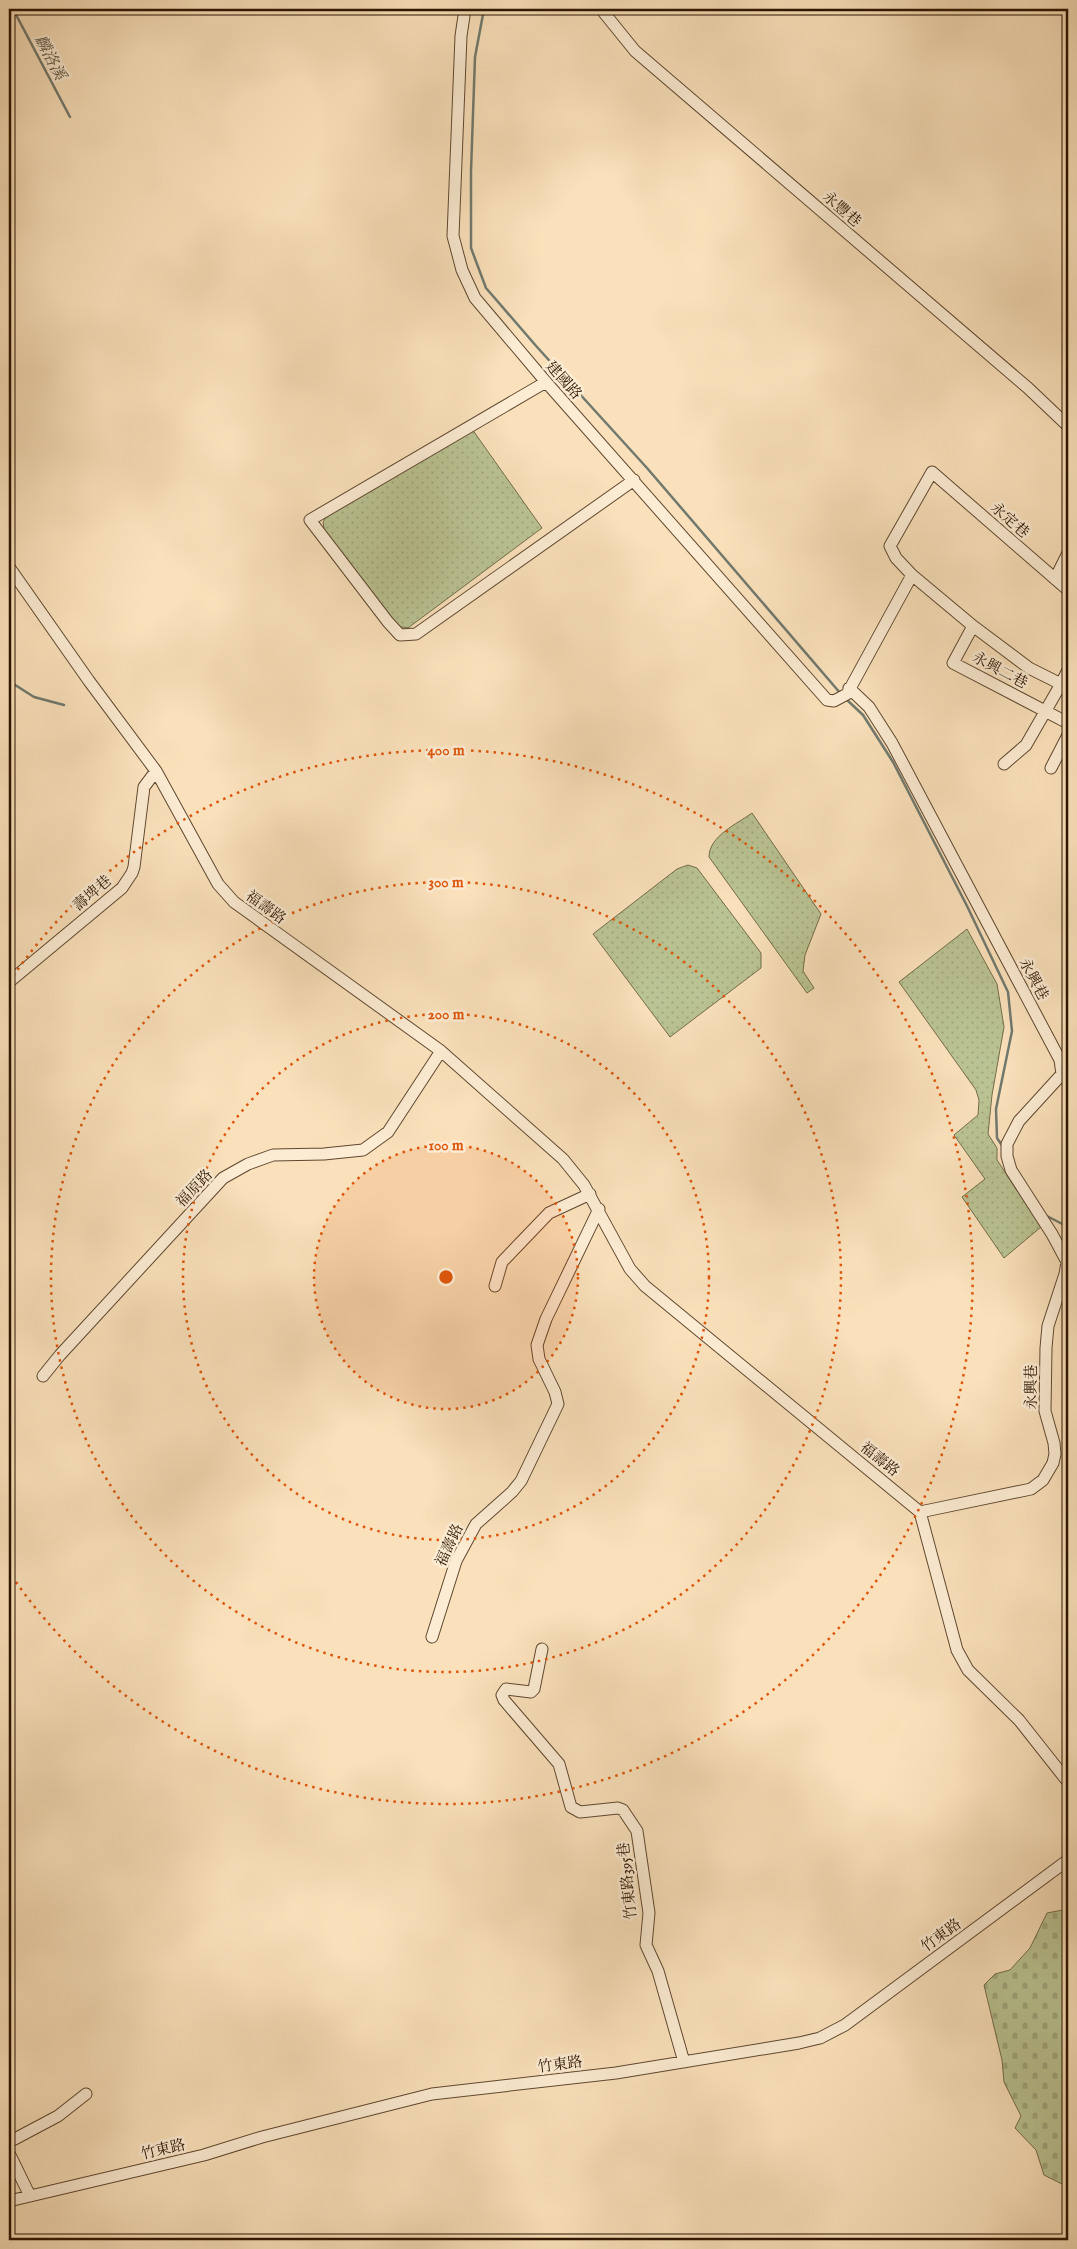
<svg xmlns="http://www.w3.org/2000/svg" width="1077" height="2249" font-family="'IM FELL English','Noto Serif TC',serif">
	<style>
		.green { fill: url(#green-dots); stroke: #726c4a }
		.cemetery { fill: url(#cemetery-stones); stroke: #726c4a }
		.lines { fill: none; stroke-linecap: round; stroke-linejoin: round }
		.stream { stroke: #71796e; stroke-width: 2.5 }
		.minor-casing { stroke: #5f472f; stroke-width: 13 }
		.minor { stroke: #fcecd3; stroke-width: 11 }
		.ring { fill: none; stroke: #df560b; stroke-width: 2.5; stroke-dasharray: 2.5 5 }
		.labels { text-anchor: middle; stroke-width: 5; stroke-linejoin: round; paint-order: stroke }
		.street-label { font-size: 15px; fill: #2b1400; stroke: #fcecd3 }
		.water-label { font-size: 16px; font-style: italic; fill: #544f40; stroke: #fcecd3 }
		.centre { fill: #df560b; stroke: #fcecd3; stroke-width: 2.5 }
		.ring-label { font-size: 15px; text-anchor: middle; font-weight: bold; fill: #df560b; stroke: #fcecd3; stroke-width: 5; stroke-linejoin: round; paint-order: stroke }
	</style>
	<defs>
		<pattern id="green-dots" width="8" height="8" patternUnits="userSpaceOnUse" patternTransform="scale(1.25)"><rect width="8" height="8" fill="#bac393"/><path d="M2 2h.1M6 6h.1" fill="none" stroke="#a0a77d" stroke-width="1.8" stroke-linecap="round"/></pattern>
		<pattern id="cemetery-stones" width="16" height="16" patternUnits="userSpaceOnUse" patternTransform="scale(1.25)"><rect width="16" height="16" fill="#bac393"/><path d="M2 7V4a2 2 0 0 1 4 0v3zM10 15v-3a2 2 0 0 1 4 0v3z" fill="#a0a77d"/></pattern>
	</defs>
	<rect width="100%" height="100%" fill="#fae1bb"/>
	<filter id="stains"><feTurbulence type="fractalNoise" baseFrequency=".004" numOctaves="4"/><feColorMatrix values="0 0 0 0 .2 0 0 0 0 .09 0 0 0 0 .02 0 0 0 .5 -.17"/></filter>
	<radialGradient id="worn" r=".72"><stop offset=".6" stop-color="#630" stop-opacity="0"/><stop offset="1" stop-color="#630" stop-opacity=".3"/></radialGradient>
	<path class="green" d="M472,429l70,99 -134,100 -12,-2 -71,-92 -2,-12 4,-6z
		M752,813l69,101 -16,41 -2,16 11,17 -7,5 -98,-136c0,-21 28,-33 43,-44z
		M688,865l9,3 64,85v15l-91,69 -77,-103 84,-65z
		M967,929l30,55 7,43 -12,68 -4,39 9,14v12l44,67 -37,31 -42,-61 23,-18 -31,-44 24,-20 1,-15 -3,-10 -77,-108z"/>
	<path class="cemetery" d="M1068,1909v278l-24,-12 -8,-25 -21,-22 6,-12 -17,-34 -2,-22 -18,-75 11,-11 15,-4 20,-22 17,-35z"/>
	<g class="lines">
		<path class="stream" d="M13,9l57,108
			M484,9l-9,48 -4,114v77l15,40 51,59 110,121 194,226
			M9,681l25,16 30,8
			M846,699l17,16 30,47 74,144 41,86 4,39 -16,78 1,29 6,9
			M1045,1215l23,12"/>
		<defs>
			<path id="minor" d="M465,9l-4,27 -8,200 9,34 13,28 71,84 281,318 7,1 13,-7 65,-119 61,51 56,42 32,16 7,-14
				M601,9l34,42 393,337 40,38
				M546,382l-236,138 78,102 12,13 16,-1 218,-154
				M9,567l80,114 67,90 62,113 16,18 207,149 122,108 21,26 46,84 15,17 275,226 37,138 11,20 51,50 49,62
				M912,575l-16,-17 -6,-12 42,-74 136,118
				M1055,579l13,-26
				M973,626l-20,37 115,60
				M849,688l20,19 23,36 168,317 2,14 -43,47 -12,23v12l4,14 41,64 15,28 -2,12 -17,52 -2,22 -1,63 9,32 1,11 -2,9 -10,17 -12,9 -111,23
				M1004,764l22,-19 35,-61
				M1051,768l17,-33
				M9,982l113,-94 10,-15 2,-6 10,-80 12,-16
				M495,1286l7,-24 47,-49 41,-19
				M43,1376l17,-21 163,-177 25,-14 25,-9 51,-1 39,-4 25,-18 53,-81
				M432,1637l24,-76 20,-37 36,-32 9,-11 37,-77 -3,-12 -16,-33 -2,-14 9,-26 53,-110
				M542,1649l-8,40 -3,3 -25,-3 -4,6 2,5 55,64 12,43 9,5 38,-4 5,2 14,21 12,82 -3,32 12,26 26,91
				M9,2142l49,-26 28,-22
				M9,2153l21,43
				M9,2201l195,-46 58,-18 170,-43 184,-21 183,-30 21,-5 25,-13 223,-165"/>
		</defs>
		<use href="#minor" class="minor-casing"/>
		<use href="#minor" class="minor"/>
	</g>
	<circle cx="446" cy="1277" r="132" fill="#df560b" fill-opacity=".12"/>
	<g class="ring">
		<circle cx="446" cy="1277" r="132"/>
		<circle cx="446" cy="1277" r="263"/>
		<circle cx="446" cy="1277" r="395"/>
		<path d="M9 982A527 527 0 1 1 9 1572"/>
	</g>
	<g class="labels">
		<g class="street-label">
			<text transform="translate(842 209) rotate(41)" y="5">永豐巷</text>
			<text transform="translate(564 380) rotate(48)" y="5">建國路</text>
			<text transform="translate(1010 520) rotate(41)" y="5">永定巷</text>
			<text transform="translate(1000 670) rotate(28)" y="5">永興二巷</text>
			<text transform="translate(92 893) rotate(-41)" y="5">壽埤巷</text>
			<text transform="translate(266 907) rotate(36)" y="5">福壽路</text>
			<text transform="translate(1034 979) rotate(62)" y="5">永興巷</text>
			<text transform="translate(194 1188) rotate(-46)" y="5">福原路</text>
			<text transform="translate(1031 1387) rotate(-90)" y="5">永興巷</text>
			<text transform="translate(880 1459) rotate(39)" y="5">福壽路</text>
			<text transform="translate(449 1545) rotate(-65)" y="5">福壽路</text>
			<text transform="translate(627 1881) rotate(-96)" y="5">竹東路395巷</text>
			<text transform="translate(941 1935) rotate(-36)" y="5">竹東路</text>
			<text transform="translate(560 2064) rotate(-7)" y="5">竹東路</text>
			<text transform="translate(163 2149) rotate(-13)" y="5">竹東路</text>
		</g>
		<g class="water-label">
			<text transform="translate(51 57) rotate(62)" y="6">麟洛溪</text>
		</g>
	</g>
	<circle cx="446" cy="1277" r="8" class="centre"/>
	<g class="ring-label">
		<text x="446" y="755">400 m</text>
		<text x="446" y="887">300 m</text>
		<text x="446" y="1019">200 m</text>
		<text x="446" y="1150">100 m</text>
	</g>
	<rect width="1077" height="2249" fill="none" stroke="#fae1bb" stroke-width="30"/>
	<rect x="10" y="10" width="1057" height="2229" fill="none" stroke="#2b1400" stroke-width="2.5"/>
	<rect x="15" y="15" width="1047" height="2219" fill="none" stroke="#2b1400"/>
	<rect width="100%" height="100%" filter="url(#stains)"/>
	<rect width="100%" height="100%" fill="url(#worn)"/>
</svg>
